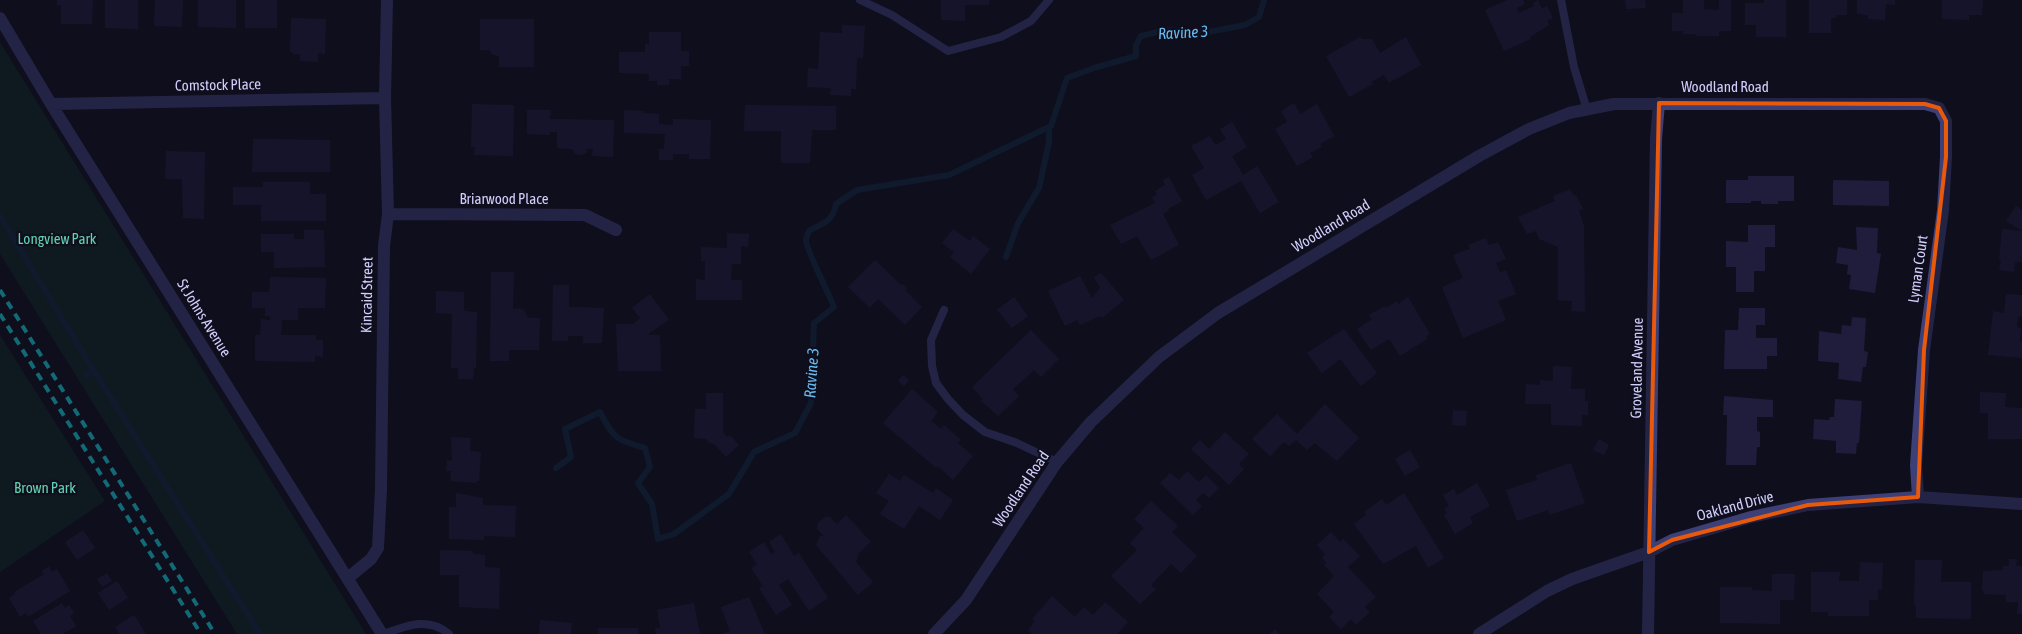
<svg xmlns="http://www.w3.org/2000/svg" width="2022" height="634" font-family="'Asap Condensed',sans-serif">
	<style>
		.green { fill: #112624 }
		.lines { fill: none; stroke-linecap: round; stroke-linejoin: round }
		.stream { stroke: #122841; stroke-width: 6 }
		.building { fill: #201c3c }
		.lane { stroke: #3d3f77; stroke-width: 8 }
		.street { stroke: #3d3f77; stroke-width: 12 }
		.rail { stroke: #16dadf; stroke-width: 4; stroke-dasharray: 8 6; stroke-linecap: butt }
		.marked { fill: none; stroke: #e8590c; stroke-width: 4; stroke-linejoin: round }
		.labels { text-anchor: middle; stroke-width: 4.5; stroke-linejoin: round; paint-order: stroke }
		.street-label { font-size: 15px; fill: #d0cefa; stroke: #0f0e1d }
		.park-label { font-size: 15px; fill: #62d2ae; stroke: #0f0e1d }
		.water-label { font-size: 16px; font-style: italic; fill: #66bbf0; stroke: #0f0e1d }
	</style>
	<rect width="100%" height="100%" fill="#0f0e1d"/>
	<path class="green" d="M0,42l366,592h-129l-237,-380z
		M0,335l105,166 -105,71z"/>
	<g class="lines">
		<path class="stream" d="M0,216l94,155
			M1006,257l12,-34 21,-35 10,-46v-15
			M86,376l8,-5 166,263
			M556,468l15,-11 -6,-28 35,-17c14,27 15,27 45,36l5,19 -12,16 14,21 6,35 16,-5 55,-40 25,-42 41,-19 16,-30 3,-80 20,-16c-4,-10 -29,-61 -28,-66 0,-3 2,-8 4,-11 14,-7 23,-9 26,-26l21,-14 92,-15 102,-49 16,-48 27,-10 42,-12v-11l5,-9 25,-6 37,3 42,-8 14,-8 5,-17"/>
	</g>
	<path class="building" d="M57,0h36l-1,24h-31v-19h-4z
		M105,0h33v29l-33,-1z
		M155,0h28l-1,27 -28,-1z
		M198,0h38v28l-38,-1z
		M245,0h32v28h-32z
		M941,0h48v5h-24v16l-24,-1z
		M1507,0h16l2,4 -8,4 2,5 15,-7 -1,-3 5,-3 4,9 5,-3 6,12 -6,3 2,4 -19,12 1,2 -27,12 -19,-41z
		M1625,0h20l1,8 -20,1z
		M1683,0h21v9l15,1v-10h12v31h-12v5h-23v-2h-13v-3h-11v-18h11z
		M1764,0h22v37h-30v-12h-11v-22h19z
		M1809,0h38v15h-11v3h-5v15h-22z
		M1857,0h38v5l-9,-1 -1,16 -17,-1v-4l-11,-1z
		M1942,0h41l-1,15h-13v5l-27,-1z
		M291,18l35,1 -1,35 -7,-1v9l-18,-1v-7h-7v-2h-3z
		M480,19h54v48h-35v-11l-6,-1 -4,-5h-9z
		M842,25l23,1 -2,32h-6l-1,31h-5v7l-21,-1 1,-7 -24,-1 1,-19 10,1 2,-37 22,1z
		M649,32h32v19h8v15h-8v13h-12v6h-12v-4h-8v-7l-30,-1v-21h26v-8h4z
		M1360,37l2,2h10l8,14 26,-16 15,28 -32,18 -5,-8 -13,7 2,2 -24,13 -23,-41z
		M1294,103l6,11 17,-10 17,32 -14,8 2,3 -12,6 3,4 -16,9 -22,-37 12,-7 -6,-11z
		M472,104l42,1 -1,51 -39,-1 1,-8h-4z
		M745,105l91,1v24h-24l-2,33h-29v-32h-37z
		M527,110h24l-1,9 64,1 -1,37 -21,-1 1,-7h-6v3l-5,3 -7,-1 -3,-5 -15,-1v-16h-7v3l-23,-1z
		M624,110l19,1v2l16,1v10l14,1v-6l38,1 -1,39h-21v-5h-16v6h-14v-11h5l1,-15 -41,-1z
		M1232,122l15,25 -15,9 11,19 14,-9 22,36 -19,11 -19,-32 -35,19 -14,-25 12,-7 -13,-22 19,-10 5,9 11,-6 -6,-10z
		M253,139l77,1v32h-78z
		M166,151l39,1 -1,67 -21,-1 -1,-39h-17z
		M1748,176h46v25h-16v3h-17v-3h-10v2h-25v-23h22z
		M1169,177l13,24 -14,8 1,1 -6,4 16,31 -28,15 -14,-24 -16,8 -11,-19 45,-22 -3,-6 5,-2 -2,-4 10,-6 -2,-5z
		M1833,180l56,1v25l-56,-1z
		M263,182h47v12h16v27h-65v-16h-28v-18h30z
		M1570,189l4,7 2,-1 7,14 -4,1 5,16 1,86 -14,-1 1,-10 -14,-1v-53l-19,-8 -3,-8 -9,3 -9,-17 37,-16 -2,-5z
		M2016,206l6,4v21l-16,-10z
		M1748,225h27v22h-10v24h-11v21h-18v-25h-10v-26l22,1z
		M1856,227l22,1 -1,25 4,1 -6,39 -26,-4 2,-14 -4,-1 1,-9 -12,-2 2,-16 19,3z
		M953,229l17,12 3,-5 17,13 -19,25 -21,-17 4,-5 -12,-9z
		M2002,229l20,2v31h-7l-1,10 -15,-2 2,-10 -2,-1z
		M304,230h20l1,37 -51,1v-16h-13v-18h33v5h10z
		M727,233l22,1 -1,13 -7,-1v18h-9l-1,16h11v20h-46v-21l9,1v-19h-4v-14l26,1z
		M1486,238l3,7 9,-3 8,17 -10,4 4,9 6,-2 10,24 -18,7 8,19 -43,18 -21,-51 21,-9 -10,-23 17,-6 -2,-4z
		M875,260l26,25 2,-1 4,4 -2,2 17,17 -17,18 -27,-26 -8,9 -22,-21z
		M491,272h23l-1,37 6,-1 5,2 4,8h12l-1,32h-30v11h-19z
		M1101,273l23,27 -22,18 -2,-2 -20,9 -3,-5 -12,6 -17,-35 32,-15 12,22 8,-10 -6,-11z
		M270,277l56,1 -1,30h-27v12h-16l-1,15h35v5h7v17l-8,-1v6l-60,-1v-26h5l1,-16 9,1v-4h-5v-8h-13v-16h17z
		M553,285h16v22l35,1 -2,35h-19v-7h-15v5h-16z
		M436,291l28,1v19l13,1 -1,56h-2l-1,11h-15v-11h-7l1,-54 -16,-1z
		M650,294l19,26 -20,13v2h11l1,36h-43l-2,-47h17l7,-6 -8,-10z
		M2006,294l16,1v22l-4,-1 -1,11 4,1 -1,13 2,1v16l-34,-3 5,-44 11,2z
		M1014,297l14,19 -16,12 -15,-18z
		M1408,297l22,37 -4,2 1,3 -27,17 -11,-17 -18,11 -14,-21 15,-10 -3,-4 16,-9 1,2 11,-7 1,3z
		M1739,308h26v17h-9v13h21v18h-10v13h-43l1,-39h13z
		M1852,317l14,1 -2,33 4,1 -2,15h-3l-2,15 -23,-3 1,-16 -21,-2 1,-30 22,3 1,-9 9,1z
		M1344,329l33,44 -16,13 -21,-27 -18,14 -15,-20z
		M1031,330l28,29 -18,18 -7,-7 -21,19 6,7 -21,20 -17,-15 2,-2 -11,-12z
		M1553,366l19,1 -1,22h14v12h3v14h-6v11l-31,-1v-21h-26l1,-20 14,1v-5l13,1z
		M903,375l6,5 -5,6 -6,-5z
		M912,389l26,23 -7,9 10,8 3,-4 17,15 -3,3 15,13 -20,24 -15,-14 -2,2 -53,-45z
		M1980,392l26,1 -1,14 17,1v31h-34v-26h-8z
		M706,393h17v39l4,5 3,-2 9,10 -13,12 -12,-13 -5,-1 -3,-4 -12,-1 1,-29h11z
		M1724,396l49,4v17h-16v14l3,1v15h-3l-1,18h-30l1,-50h-4z
		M1835,399l27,2 -3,42h-2l-1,11 -20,-1v-12l-23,-2 1,-20 15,1 1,-3h4z
		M1325,404l34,34 -22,23 -22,-18 -8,7 -11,-10 -7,6 -5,-4 -14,14 -18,-17 25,-25 20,20z
		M1453,410l14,1 -1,15 -14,-1z
		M1225,432l24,22 -10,10 5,5 -15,16 -38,-36 9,-9 9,9z
		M451,437l20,1 -1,13 11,1 -2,29h-3v2l-26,-2 1,-10h-5l1,-11 5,1z
		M1599,439l10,6 -5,10 -11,-5z
		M1410,450l10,17 -15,9 -10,-17z
		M1571,463l14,40 -36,12 -1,-5 -31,11 -11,-31 31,-10 -1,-5z
		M1187,471l12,11 7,-7 13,13 -10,10 -6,-5 -7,7 6,6 -9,9 -33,-32 10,-10 9,7z
		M889,474l11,7 4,-6 29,18 3,-5 17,12 -13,20 -21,-14 -15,23 -24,-15 9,-13 -13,-8z
		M1477,483l13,23 -20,11 3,6 -18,11 -11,-19 3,-2 -3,-5 5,-2 -6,-11 11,-6 3,6z
		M456,493l27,5v7l33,1 -1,31 -31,-1v4l-35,-1v-32h7z
		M1404,493l40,65 -16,10 -12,-22 -33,18 -29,-40 12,-9 -2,-3 18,-13 4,6z
		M1151,501l27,25 -6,6 25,24 -16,17 -10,-9 -20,21 5,4 -16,15 -29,-28 26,-26 -7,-7 14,-15 -10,-9z
		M846,515l25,27 -13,12 -2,8 17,20 -15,13 -42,-50 4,-9h4l-7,-7 1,-6 7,-6h5l7,7z
		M83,530l12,18 -18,12 -12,-18z
		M1331,532l9,10 3,-3 17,17 -12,11 28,30 -11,10 5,5 -14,13 -5,-6 -10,10 -12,-12 5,-5 -17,-18 17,-18 -10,-11 2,-2 -4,-5 3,-4 -8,-9z
		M781,534l13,22 5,-3 29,45 -19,13 -21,-32 -9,6 13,20 -16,10 -17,-27 4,-2 -12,-18 6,-4 -8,-12 15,-10 7,12 4,-2 -6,-10z
		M440,550l33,1v3l12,1v12l15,1 -1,41 -40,-2v-32h-19z
		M2009,559h8l-1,7h6v48h-5l1,-12h-12v-7l-22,-1v-3h-2l1,-20 20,-1v-4h6z
		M1915,560h27l-1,22h30v37l-55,-1v-13h-2z
		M1860,562l23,1 -1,26h-4v11h-9v16h-41v-4h-17v-40h29l-1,9h20z
		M49,566l3,6 5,-3 13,22 -42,26 -2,-4 -6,4 -11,-19 6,-4 -1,-2 30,-18 -2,-3z
		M107,573l5,8 -10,6 -5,-8z
		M1772,574h23l-1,26h-14v24l-60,-1v-36h32v3l20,1z
		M117,581l11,17 -19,12 -11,-17z
		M1052,596l23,21 9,-10 9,8 12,-13 23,20 -11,12h-85l-4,-4 7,-9 -3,-2z
		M749,597l16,37h-44l9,-3 -9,-24z
		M62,603l3,5 4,-3 5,8 -4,3 6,10 -13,8h-22l-8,-13z
		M694,603l6,31h-44l-1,-6h5l-3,-18z
		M134,615l12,19h-27l-4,-7z
		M540,620l32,3 -1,11h-32z
		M598,628h40v6h-40z
		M1275,629l5,5h-10z"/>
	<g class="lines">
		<path class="lane" d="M860,0l32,15 56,36 53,-14 30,-16 18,-21
			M1561,0l13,67 13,43
			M944,310l-13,30 1,26 4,17 12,16 15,16 22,17 32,11 40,19
			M384,634c22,-8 44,-18 65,0"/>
		<path class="street" d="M0,18l51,86 331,530
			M51,104l334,-6
			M388,214l197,1 31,15
			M348,578l23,-19 7,-11 3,-59 3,-243 4,-32 -3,-116 2,-98
			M934,634l32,-34 91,-138 34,-40 68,-65 59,-44 261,-157 50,-27 40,-16 45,-9h311l14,4 7,13v36l-3,53 -19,140 -8,115 2,32
			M1479,634l68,-43 25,-12 77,-27 23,-12 79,-23 57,-12 110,-8 104,7
			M1648,634l8,-495 3,-36"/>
		<path class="rail" d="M0,290l215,344
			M0,314l201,320"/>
	</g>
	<path d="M0 0H2022V634H0ZM1659,103l266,1 14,4 7,13v36l-22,193 -6,147 -110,8 -136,35 -23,12z" fill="#0f0e1d" fill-opacity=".55" fill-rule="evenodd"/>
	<path class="marked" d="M1659,103l266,1 14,4 7,13v36l-22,193 -6,147 -110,8 -136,35 -23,12z"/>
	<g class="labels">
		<g class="street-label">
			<text transform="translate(218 85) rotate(-1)" y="5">Comstock Place</text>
			<text x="1725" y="92">Woodland Road</text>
			<text x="504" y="204">Briarwood Place</text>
			<text transform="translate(1331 226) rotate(-31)" y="5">Woodland Road</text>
			<text transform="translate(1918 269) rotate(-82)" y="5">Lyman Court</text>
			<text transform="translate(367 295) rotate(-89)" y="5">Kincaid Street</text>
			<text transform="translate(204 318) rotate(58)" y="5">St Johns Avenue</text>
			<text transform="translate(1637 368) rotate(-89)" y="5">Groveland Avenue</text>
			<text transform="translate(1021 489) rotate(-56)" y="5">Woodland Road</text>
			<text transform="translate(1735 506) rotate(-15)" y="5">Oakland Drive</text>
		</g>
		<g class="park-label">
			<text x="57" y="244">Longview Park</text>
			<text x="45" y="493">Brown Park</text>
		</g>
		<g class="water-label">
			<text transform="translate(1183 32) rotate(-3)" y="6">Ravine 3</text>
			<text transform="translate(811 373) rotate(-86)" y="6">Ravine 3</text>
		</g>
	</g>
</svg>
